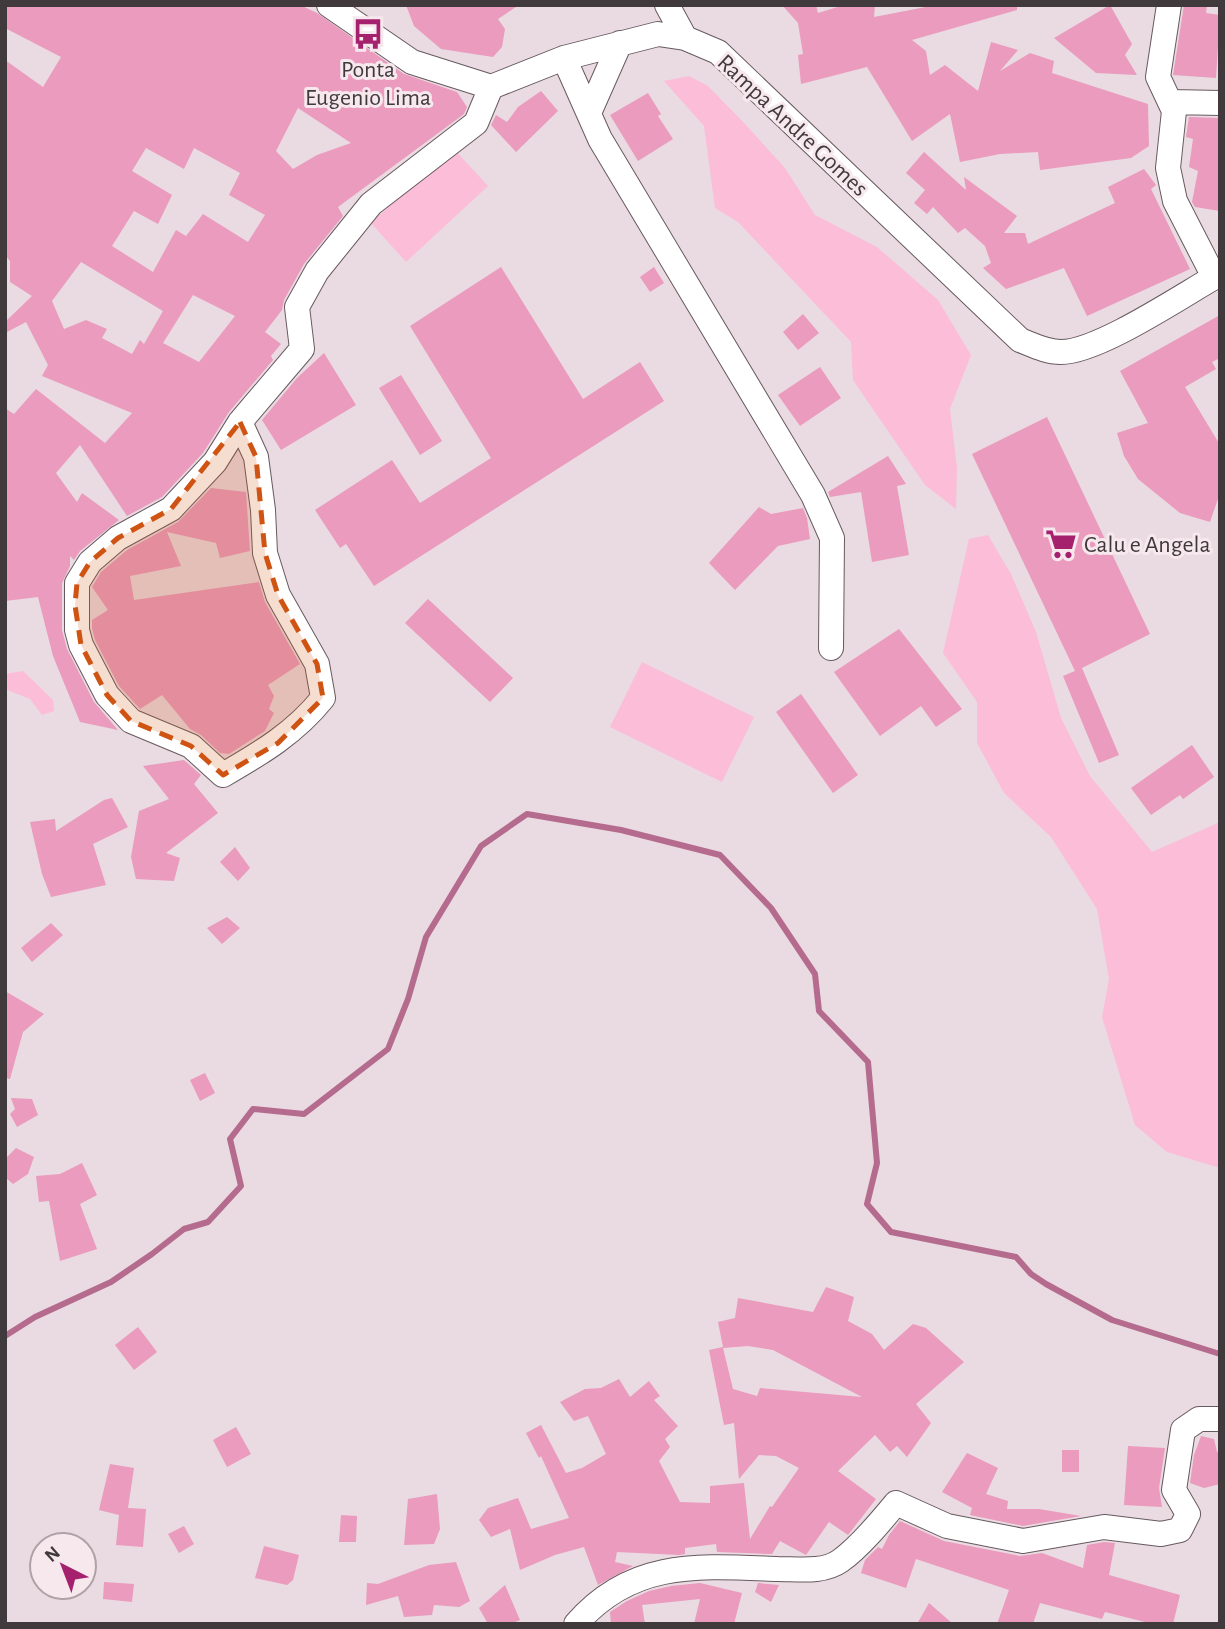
<svg xmlns="http://www.w3.org/2000/svg" width="1225" height="1629" font-family="'Alegreya Sans',sans-serif">
	<style>
		.green { fill: #fcbdd8 }
		.lines { fill: none; stroke-linecap: round; stroke-linejoin: round }
		.stream { stroke: #b56b8d; stroke-width: 6 }
		.building { fill: #ea9bbe; fill-rule: evenodd }
		.minor-casing { stroke: #675a5f; stroke-width: 26 }
		.minor { stroke: #fff; stroke-width: 24 }
		.marked { fill: #cf5413; fill-opacity: 0.2; stroke: #cf5413; stroke-width: 5; stroke-dasharray: 14 9; stroke-linejoin: round }
		.labels { text-anchor: middle; stroke-width: 6; stroke-linejoin: round; paint-order: stroke }
		.poi-label { font-size: 24px; fill: #403a3d; stroke: #f7e8ee }
		.street-label { font-size: 24px; fill: #403a3d; stroke: #f7e8ee }
	</style>
	<rect width="100%" height="100%" fill="#eadae1"/>
	<path class="green" d="M689,76l19,10 37,38 40,44 30,47 62,32 61,53 33,55 -21,54 7,59 -1,41 -31,-24 -72,-105 -2,-38 -113,-120 -23,-14 -11,-82 -40,-45z
		M453,148l35,38 -82,76 -35,-39z
		M988,535l23,39 25,58 25,86 29,58 62,76 68,-30v346l-53,-16 -32,-27 -33,-108 7,-38 -12,-70 -46,-72 -47,-44 -27,-50v-41l-34,-49 26,-114z
		M642,662l112,55 -32,65 -112,-55z
		M23,671l30,29 1,11 -12,4 -12,-16 -25,-10v-15z"/>
	<g class="lines">
		<path class="stream" d="M5,1336l30,-19 76,-35 41,-28 32,-25 24,-7 33,-36 -11,-47 23,-30 51,5 84,-65 20,-50 18,-62 55,-91 46,-32 94,16 99,25 51,53 44,66 4,37 49,51 9,101 -10,41 24,28 125,25 15,17 15,10 66,36 108,34"/>
	</g>
	<path class="building" d="M5,5h295l17,8 87,61 53,18 10,15 -3,7 -126,93 5,9 -39,48 -20,36 -2,10 -17,22 16,12 -10,12 2,4 -44,52 -26,41 -41,44 -35,19 -47,-71 -24,28 21,29 5,-9 37,27 -39,31 -6,9 -4,-4v10l-8,17v47l5,19 27,53 24,28 -38,-8 -27,-66 -15,-59 -33,4v-193l9,6 22,-25 69,54 27,-30 -90,-37 6,-11 -22,-43 -21,11v-11l27,-26 -22,-14v-21l-5,-6v-195l38,27 18,-30 -56,-29zM298,108l53,35 -34,12 -24,14 -17,-18zM146,148l38,21 10,-21 46,25 -11,22 36,20 -17,27 -45,-28 -17,22 -10,-6 -23,42 -41,-26 22,-35 24,13 14,-29 -40,-24zM81,262l82,49 -19,33 -4,-4 -8,14 -30,-16 5,-9 -21,-9 -22,9 -12,-28zM193,295l42,21 -36,46 -36,-19z
		M406,5h113l-21,14 7,10 -3,18 -9,10 -52,-8 -27,-23z
		M782,5h34l2,8 26,-8h31l-1,12 62,-12h81v5l-105,30 14,11 4,24 15,-10 33,26 13,-49 27,8 -18,21 30,-18 24,8 -2,12 96,31 1,42 -18,12 -91,12 -2,-18 -38,2 -40,8 -10,-48 -38,27 -45,-74 -66,17 -3,-29 5,-1 -5,-31z
		M1110,5l22,39 -7,11 12,20 -41,-2 -42,-35z
		M1184,5h23l-1,8 14,2 -4,63 -43,-3z
		M541,91l17,20 -42,41 -25,-27 5,-10 11,7 11,-15z
		M648,93l13,21 -3,2 15,23 -35,22 -28,-46z
		M1189,117l31,1v93l-25,-4 -3,-5 6,-31 -9,-4 4,-28 -7,-2z
		M924,152l42,38 -2,-13 53,39 -13,17h21l3,11 87,-41 -7,-16 36,-18 12,16 -5,4 39,80 -103,47 -23,-48 -58,21 -23,-21 8,-5 -6,-17 -20,-18 -7,5 -25,-26 -6,7 -13,-11 11,-13 -19,-17z
		M501,267l82,132 57,-37 24,39 -290,185 -28,-42 -6,4 -25,-38 77,-50 28,43 71,-45 -81,-132z
		M654,267l10,16 -14,9 -10,-15z
		M803,314l16,19 -21,17 -15,-18z
		M1220,315v43l-8,4 4,7 -31,18 35,58v48l-10,29 -30,-9 -42,-34 -14,-23 -7,-23 31,-10 -28,-52z
		M324,353l32,52 -75,45 -19,-30 35,-42z
		M820,367l21,31 -41,28 -22,-31z
		M401,375l41,66 -22,14 -41,-67z
		M1047,417l103,217 -68,34 37,87 -20,8 -36,-87 12,-5 -103,-217z
		M888,456l18,28 -9,2 12,69 -37,7 -11,-70 -31,5 -2,-5z
		M211,488l35,4 4,59 -30,7 -4,-15 -49,-11 14,34 -51,10 4,24 125,-18 6,20 35,62 -32,21 6,11 -5,13 5,4 -9,18 -36,23 -9,-1 -19,-18 -11,-6 -28,-34 -22,14 -21,-23 -24,-46 -3,-12v-8l16,-10 -16,-23 9,-15 26,-22 51,-28z
		M759,507l12,7 32,-6 4,10 3,21 -32,7 -43,44 -26,-27z
		M428,599l85,79 -23,24 -85,-79z
		M899,629l63,80 -26,18 -15,-21 -41,30 -46,-64z
		M801,694l57,81 -25,18 -57,-81z
		M1192,745l22,32 -31,22 -3,-4 -29,20 -20,-27z
		M184,760l17,15 -7,9 24,29 -52,40 14,5 -6,23 -38,-2 -5,-22 8,-46 30,-12 -26,-33z
		M112,798l16,29 -35,17 13,41 -55,12 -9,-23 -12,-52 25,-3 1,12 48,-31z
		M235,847l15,21 -12,13 -18,-19z
		M227,917l13,11 -18,16 -15,-16z
		M51,923l12,12 -31,27 -11,-14z
		M5,991l39,23 -21,18 -13,47 -5,-1z
		M205,1073l10,20 -15,8 -10,-21z
		M11,1098l21,1 6,16 -21,12 -7,-13 5,-5z
		M16,1148l18,9 -6,17 -15,10 -8,-7v-18z
		M82,1163l15,32 -17,9 17,45 -37,12 -11,-60 -10,1 -3,-26 24,-2z
		M826,1287l28,10 -6,24 24,13 12,16 29,-26 13,4 38,34 -48,42 15,19 -24,34 -10,-11 -7,6 -15,-17 -37,36 38,28 -28,36 -19,-13 -23,33 -26,-14 -8,13 -55,-2 -1,-8 -31,4v6l-6,1 -62,-3 -2,10 18,4 -35,19 -14,-38 -29,8 -35,15 -10,-41 -19,8 -12,-17 9,-12 30,-10 13,31 38,-11 -28,-62 -2,2 -13,-25 15,-8 25,48 16,-5 24,-14 -18,-38 -14,5 -14,-19 25,-13 16,-1 18,-9 11,18 19,-16 11,15 -6,4 24,26 -13,13 5,8 -11,14 21,41 30,1v-17l34,-3 6,56 20,-33 2,1 27,-39 -23,-12 -17,-1 -20,24 -5,-56 -10,2 -15,-75 14,-3 -5,-25 17,-4 3,-20 75,14zM748,1346l25,4 89,47 -102,-9 -3,8 -24,-7 -10,-41z
		M138,1327l19,25 -23,18 -19,-25z
		M236,1427l15,27 -24,13 -14,-27z
		M1201,1436l13,3 3,13 3,1v31l-16,4 -14,-5 4,-28z
		M1128,1446l37,2 -6,40 3,19 -38,-2z
		M1062,1450h17v22h-17z
		M967,1453l31,15 -12,26 22,7 -1,8h32l42,7 -58,10 -53,-11 2,-7 -30,-16z
		M110,1464l24,4 -6,40 18,1 -3,38 -27,-2 3,-30 -20,-5z
		M437,1494l3,35 -6,15 -30,1 4,-46z
		M341,1515l16,1 -1,26h-17z
		M900,1521l44,20 76,15 22,-3 41,15 4,-23 17,-3 11,1 -6,32 71,20 -7,29h-20l-48,-12 -3,7 -62,-16 -7,21h-36l12,-34 -93,-31 -10,29 -45,-15 4,-13 13,-13 4,2 7,-14z
		M184,1526l10,18 -15,9 -11,-19z
		M264,1546l35,9 -6,25 -6,5 -32,-7z
		M456,1562l14,39 -11,6 -25,-2 -2,10 -28,2 -6,-21 -32,9 1,-22 11,1 51,-19z
		M104,1582l30,2 -2,18 -29,-3z
		M700,1583l42,10 -8,31h-40l6,-25 -58,6 3,19h-34l-1,-12 17,-11 22,-10 22,-5z
		M758,1583l21,2 -8,17 -16,-10z
		M505,1585l15,35 -10,4h-22l-9,-16z
		M929,1603l24,21h-36z"/>
	<g class="lines">
		<defs>
			<path id="minor" d="M329,5l83,57 79,25 73,-29 94,-24 27,4 33,14 302,288c13,5 26,12 41,12 38,0 123,-58 159,-78
				M667,5l18,33
				M1169,5l-11,72 16,34 -6,57 7,33 39,76
				M564,58l36,81 213,356 19,43 -1,110
				M1172,102l48,1
				M589,113l31,-70
				M240,422l16,35 7,53 2,43 13,42 39,69 6,34c-28,35 -62,55 -100,77l-32,-29 -60,-25 -24,-26 -26,-50 -4,-15v-47l13,-21 28,-24 53,-29 44,-47 25,-40 62,-73 -5,-42 20,-36 54,-67 105,-81 15,-36
				M576,1624c56,-65 124,-58 202,-55 20,0 45,4 62,-8 19,-13 42,-41 56,-58l51,23 76,15 81,-14 57,7 19,-4 8,-16 -14,-24 9,-60 16,-11h21"/>
		</defs>
		<use href="#minor" class="minor-casing"/>
		<use href="#minor" class="minor"/>
	</g>
	<path class="marked" d="M240,422l16,35 9,96 13,42 39,69 6,34 -45,45 -55,32 -32,-29 -60,-25 -24,-26 -26,-50 -6,-40 2,-22 13,-21 28,-24 53,-29z"/>
	<defs>
		<symbol id="bus-bare" viewBox="-9 -9 18 18"><path d="M-5-6H5V4H4V6H2V4H-2V6H-4V4H-5ZM-3.5-4V0h7V-4ZM-3.5 1.2v1.5H-2V1.2ZM2 1.2v1.5H3.5V1.2Z" fill="#a6216d" stroke="#f7e8ee" stroke-width="2.5" paint-order="stroke"/></symbol>
		<symbol id="supermarket-bare" viewBox="-9 -9 18 18"><path d="M-6-5.5h2.5l.6 2H6L4.5 2H-2.5L-4.4-4H-6ZM-1.5 3.2a1.3 1.3 0 1 0 .1 0ZM3 3.2a1.3 1.3 0 1 0 .1 0Z" fill="#a6216d" stroke="#f7e8ee" stroke-width="2.5" paint-order="stroke"/></symbol>
	</defs>
	<g fill-rule="evenodd">
		<use href="#bus-bare" x="346" y="12" width="44" height="44"/>
		<use href="#supermarket-bare" x="1039" y="522" width="44" height="44"/>
	</g>
	<g class="labels">
		<g class="poi-label">
			<text x="368" y="77">Ponta<tspan x="368" dy="28">Eugenio Lima</tspan></text>
			<text x="1084" y="552" text-anchor="start">Calu e Angela</text>
		</g>
		<g class="street-label">
			<text transform="translate(793 125) rotate(43)" y="8">Rampa Andre Gomes</text>
		</g>
	</g>
	<rect width="1225" height="1629" fill="none" stroke="#403a3d" stroke-width="14"/>
	<g transform="translate(63 1566) rotate(318)"><circle r="33" fill="#f7e8ee" stroke="#aea2a7" stroke-width="2"/>
	<path d="M0-5L12 26L0 18L-12 26Z" fill="#a6216d"/>
	<text y="-10" font-size="19" font-weight="bold" text-anchor="middle" fill="#403a3d">N</text>
	</g>
</svg>
